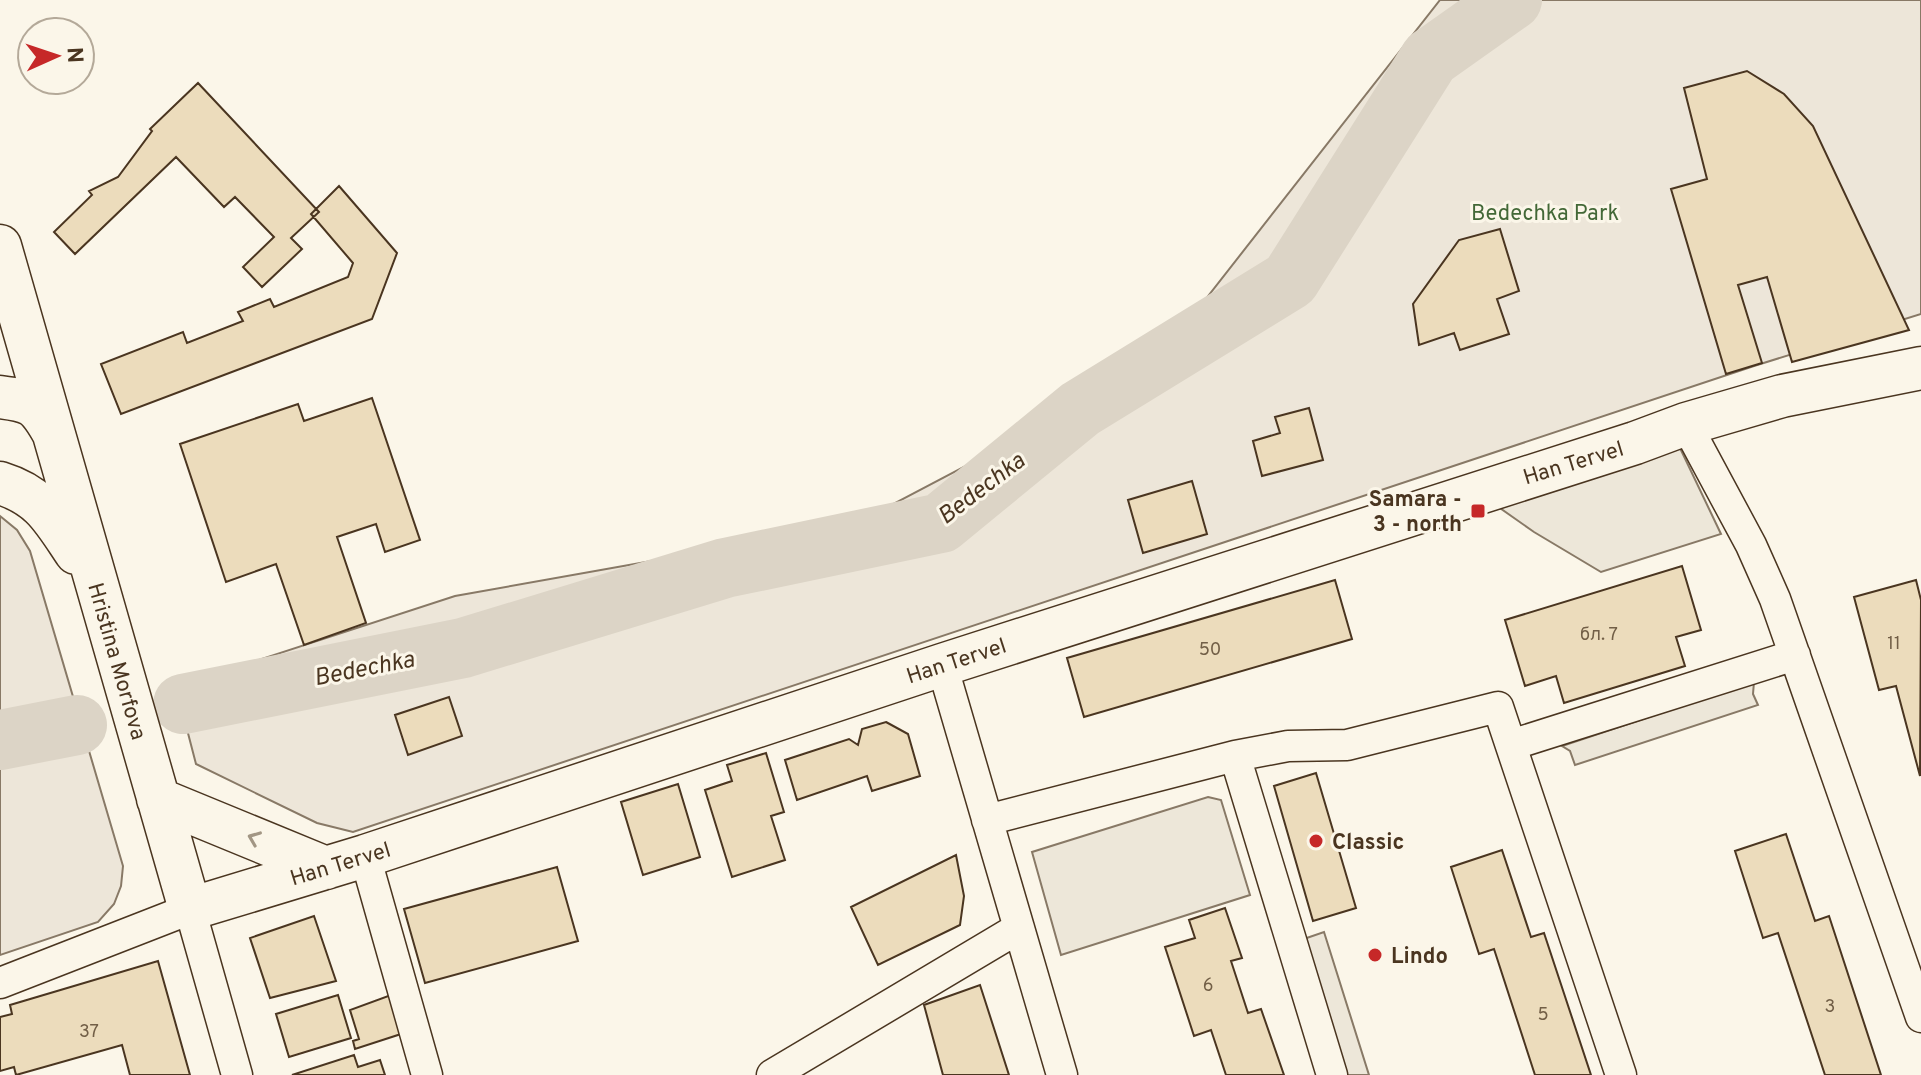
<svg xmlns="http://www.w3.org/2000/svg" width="1921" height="1075" font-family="Overpass,sans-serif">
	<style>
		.green { fill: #ede6d9; stroke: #887966; stroke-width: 2 }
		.parking { fill: #ede7d9; stroke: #887966; stroke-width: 2 }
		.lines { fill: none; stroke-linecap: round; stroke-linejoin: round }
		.river { stroke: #dcd4c6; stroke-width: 60 }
		.building { fill: #ecdcbc; stroke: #4a3520; stroke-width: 2 }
		.street-casing { stroke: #4a3520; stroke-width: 33 }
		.secondary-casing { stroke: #4a3520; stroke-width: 45 }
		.street { stroke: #fbf6e9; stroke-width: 30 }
		.secondary { stroke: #fbf6e9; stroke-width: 42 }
		.oneway { stroke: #a29684 }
		.poi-dot { fill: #c62828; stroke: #fbf6e9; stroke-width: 3 }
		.labels { text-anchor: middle; stroke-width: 6; stroke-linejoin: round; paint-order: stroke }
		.number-label { font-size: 18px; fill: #725f47 }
		.park-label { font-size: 22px; fill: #436837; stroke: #fbf6e9 }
		.street-label { font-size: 22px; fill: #4a3520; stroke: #fbf6e9 }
		.poi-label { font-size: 22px; font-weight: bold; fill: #4a3520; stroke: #fbf6e9; text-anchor: start }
		.water-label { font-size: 24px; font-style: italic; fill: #4a3520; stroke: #fbf6e9 }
	</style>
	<rect width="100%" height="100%" fill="#fbf6e9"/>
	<path class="green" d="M1440,0h481v314l-167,52 -1401,466 -36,-9 -121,-59 -20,-77 279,-91 247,-44 178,-41 101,-53 108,-76 105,-68z
		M0,516l17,14 13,21 93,315 -2,20 -7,18 -16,18 -98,33z"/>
	<path class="parking" d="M1680,448l41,86 -120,38 -67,-40 -37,-26z
		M1754,682l-1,12 5,11 -183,60 -5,-14 -8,-5z
		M1208,797l13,3 29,95 -189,60 -29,-103z
		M1324,932l45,143h-30l-41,-134z"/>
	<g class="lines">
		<path class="river" d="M183,704l280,-56 262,-80 216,-45 139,-114 210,-129 140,-222 82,-58
			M0,740l77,-15"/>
	</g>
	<path class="building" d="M1747,71l37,23 29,32 96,204 -117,32 -25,-85 -29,8 24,78 -36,11 -55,-185 36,-10 -23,-91z
		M198,83l121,129 -28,26 11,11 -40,38 -19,-20 31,-30 -39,-40 -11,10 -48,-50 -101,97 -21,-22 38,-37 -3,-4 29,-14 34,-46 -2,-2z
		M339,186l58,67 -25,66 -251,95 -20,-50 82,-32 4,11 56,-22 -5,-9 32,-13 4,8 74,-30 5,-14 -42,-49z
		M1500,229l19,62 -22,8 12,35 -49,16 -6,-17 -35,12 -6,-41 46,-64z
		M372,398l48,142 -35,12 -9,-28 -39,13 29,86 -62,22 -28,-81 -50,18 -46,-138 118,-40 6,17z
		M1309,408l14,52 -61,16 -9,-35 27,-8 -5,-16z
		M1192,481l15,53 -64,19 -15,-53z
		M1682,566l19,64 -25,7 9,29 -121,37 -8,-27 -31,10 -20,-66z
		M1335,580l17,59 -268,78 -17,-59z
		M1916,580l5,20 -1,176 -24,-90 -17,4 -25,-93z
		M449,697l13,39 -54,19 -13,-40z
		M886,722l22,12 12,42 -48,15 -5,-15 -70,24 -12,-40 64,-21 9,6 4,-16z
		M766,753l18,59 -13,4 14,44 -53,17 -27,-87 27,-9 -5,-16z
		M1316,773l40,135 -43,13 -39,-135z
		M678,784l22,73 -57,18 -22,-73z
		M1786,834l29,87 14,-5 52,159h-56l-47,-142 -15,5 -28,-87z
		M1502,850l29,87 13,-4 47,142h-56l-41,-126 -15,5 -28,-87z
		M956,855l8,41 -4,29 -82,40 -27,-58z
		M557,867l21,74 -153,42 -21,-74z
		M1225,908l17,50 -11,3 17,52 13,-4 23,66h-58l-15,-45 -17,6 -29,-89 30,-9 -6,-18z
		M314,916l22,65 -66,17 -20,-60z
		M158,961l32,114h-60l-8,-30 -106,30 -2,-8 -14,4v-54l12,-3 -2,-9z
		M980,985l29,90h-66l-19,-70z
		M338,995l13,43 -62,19 -13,-43z
		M391,995l13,38 -49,16 -2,-8 6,-2 -9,-29z
		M354,1055l4,12 22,-7 5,15h-93z"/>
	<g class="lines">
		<defs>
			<path id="street" d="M1686,424l65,121 24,54 146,418
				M942,665l120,410
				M1511,745l284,-90
				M1235,756l97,319
				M987,820l248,-64 53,-10 59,-1 151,-38 123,368
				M365,856l62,219
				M0,983l190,-74 47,166
				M772,1075l247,-147"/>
			<path id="secondary" d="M0,246l190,663 175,-53 577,-191 693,-222 51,-19 96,-28 139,-28
				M0,397c32,4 37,7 53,35
				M0,483c42,13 53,36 76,70
				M158,799l168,69"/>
		</defs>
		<use href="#street" class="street-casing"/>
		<use href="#secondary" class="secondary-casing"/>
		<use href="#street" class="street"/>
		<use href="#secondary" class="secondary"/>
	</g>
	<defs><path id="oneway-chevron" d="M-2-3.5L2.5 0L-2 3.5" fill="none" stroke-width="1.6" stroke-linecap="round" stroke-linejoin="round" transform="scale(2)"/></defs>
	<use class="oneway" href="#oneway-chevron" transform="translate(254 838) rotate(-158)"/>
	<g class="poi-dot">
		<rect x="1470" y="503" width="16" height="16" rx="4"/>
		<circle cx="1316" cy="841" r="8"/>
		<circle cx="1375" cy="955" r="8"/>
	</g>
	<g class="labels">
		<g class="number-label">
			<text x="1599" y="640">бл. 7</text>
			<text x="1894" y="649">11</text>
			<text x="1210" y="655">50</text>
			<text x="1208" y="991">6</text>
			<text x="1830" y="1012">3</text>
			<text x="1543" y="1020">5</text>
			<text x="89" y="1037">37</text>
		</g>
		<g class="park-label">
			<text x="1545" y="220">Bedechka Park</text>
		</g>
		<g class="street-label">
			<text transform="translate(1573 462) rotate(-17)" y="8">Han Tervel</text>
			<text transform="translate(956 660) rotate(-18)" y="8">Han Tervel</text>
			<text transform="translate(118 661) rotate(74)" y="8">Hristina Morfova</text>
			<text transform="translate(340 863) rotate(-17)" y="8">Han Tervel</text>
		</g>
		<g class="poi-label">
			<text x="1462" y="506" text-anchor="end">Samara -<tspan x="1462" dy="25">3 - north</tspan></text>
			<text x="1332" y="849">Classic</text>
			<text x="1391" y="963">Lindo</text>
		</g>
		<g class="water-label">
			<text transform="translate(981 488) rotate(-37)" y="8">Bedechka</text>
			<text transform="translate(364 668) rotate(-11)" y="8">Bedechka</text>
		</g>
	</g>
	<g transform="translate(56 56) rotate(87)"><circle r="38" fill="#fbf6e9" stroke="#b4a999" stroke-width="2"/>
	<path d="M0-6L14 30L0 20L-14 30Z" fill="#c62828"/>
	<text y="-12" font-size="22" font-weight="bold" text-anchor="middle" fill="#4a3520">N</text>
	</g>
</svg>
